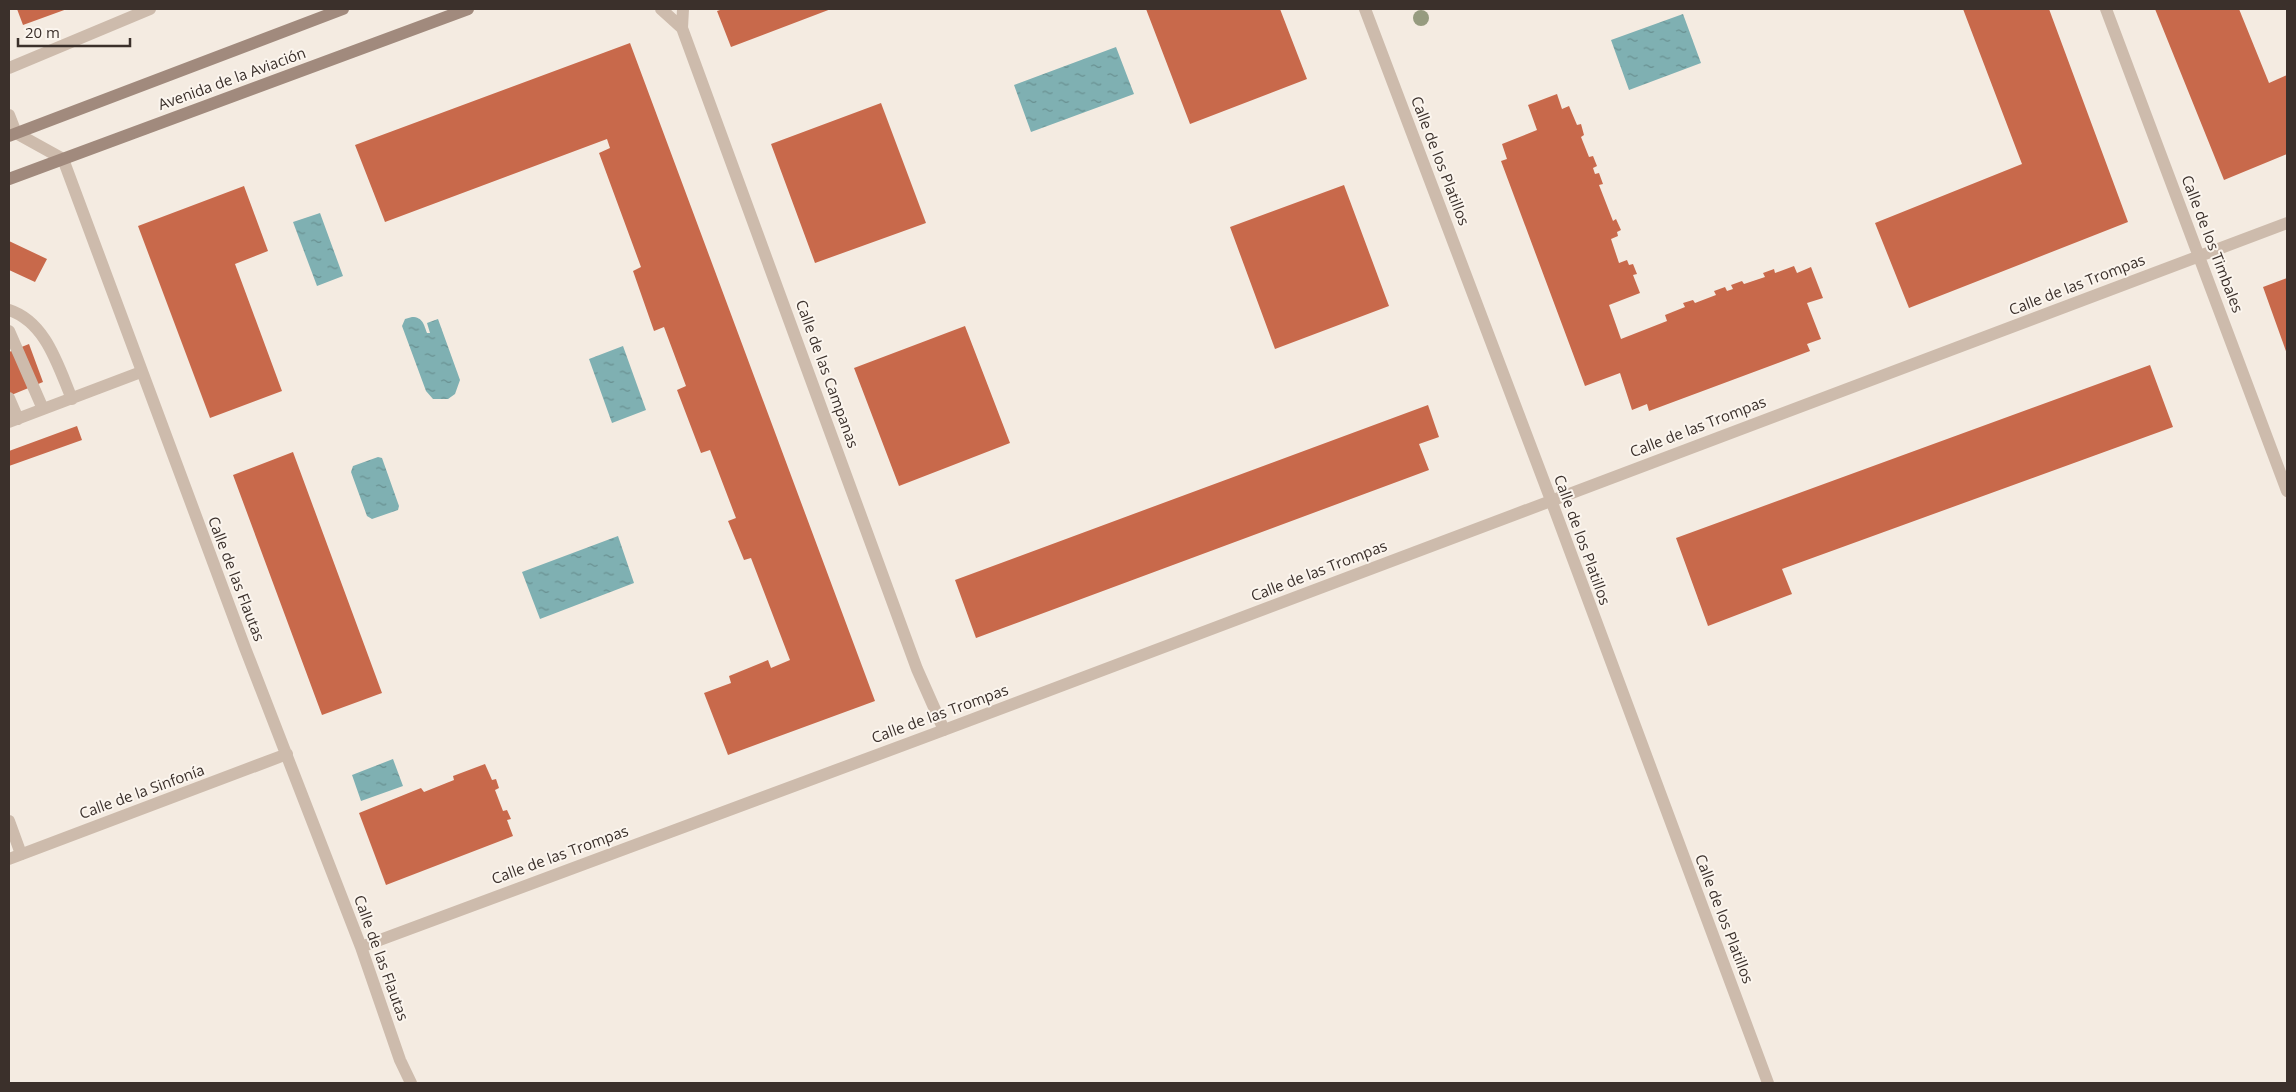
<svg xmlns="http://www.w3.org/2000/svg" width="2296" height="1092" font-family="'Open Sans',sans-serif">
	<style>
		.water { fill: url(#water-ripples) }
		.building { fill: #c8694b }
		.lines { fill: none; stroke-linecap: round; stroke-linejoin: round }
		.lane { stroke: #cdbbac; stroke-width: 12 }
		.street { stroke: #cdbbac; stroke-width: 12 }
		.secondary { stroke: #a18a7d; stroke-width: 12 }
		.tree { fill: #969b7f }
		.labels { text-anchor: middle; stroke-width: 4; stroke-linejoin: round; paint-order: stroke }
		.street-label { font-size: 15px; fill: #3b302b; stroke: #fbf5ee }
	</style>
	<defs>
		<pattern id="water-ripples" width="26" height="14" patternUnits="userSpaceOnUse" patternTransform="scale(1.25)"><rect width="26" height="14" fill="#7fb0b2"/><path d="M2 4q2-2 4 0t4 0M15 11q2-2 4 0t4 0" fill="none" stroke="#699091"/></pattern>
	</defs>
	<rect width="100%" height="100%" fill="#f4ebe1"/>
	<path class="water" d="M1683,14l18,49 -72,27 -18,-50z
		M1116,47l18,47 -103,38 -17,-47z
		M320,213l23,63 -26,10 -24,-64z
		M412,317c11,0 12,8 15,16h3l-3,-10 11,-4 22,61 -5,14 -7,5h-15l-7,-8 -24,-65 3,-7z
		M623,346l23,64 -34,13 -23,-64z
		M378,457l4,1 17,48 -1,4 -26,9 -5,-3 -16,-44 2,-6z
		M618,536l16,47 -94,36 -18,-47z
		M393,759l10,27 -42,15 -9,-26z"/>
	<path class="building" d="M17,9h50l-44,16z
		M723,9h108l-100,38 -14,-36z
		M1146,9h134l27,70 -117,45z
		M1963,9h86l79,213 -219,86 -34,-85 147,-59z
		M2155,9h84l30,74 18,-8v79l-63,26z
		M630,43l245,658 -147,54 -24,-62 27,-10 -2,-7 39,-16 3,8 19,-8 -39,-102 -7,2 -16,-39 8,-3 -26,-68 -9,3 -24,-63 9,-4 -22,-59 -10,4 -21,-60 8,-4 -42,-114 11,-5 -3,-9 -222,83 -30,-77z
		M1557,94l5,15 7,-3 8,19 4,-1 3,11 -3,2 8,20 4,-1 4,10 -4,2 2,6 4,-1 4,11 -4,1 14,36 3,-2 5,11 -4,2 1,4 -7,3 8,24 8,-3 2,5 4,-1 4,10 -4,1 7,18 -31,12 12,34 46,-18 -2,-6 20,-8 -2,-4 10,-3 2,3 21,-8 -2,-4 11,-4 2,4 6,-2 -2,-4 11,-4 2,3 21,-7 -2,-4 11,-4 1,4 19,-7 3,7 14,-6 12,31 -16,5 14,36 -14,5 3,7 -161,60 -2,-7 -15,6 -12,-37 -35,13 -84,-225 6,-2 -5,-15 35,-14 -9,-25z
		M881,103l45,120 -111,40 -44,-119z
		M1344,185l45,121 -114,43 -45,-122z
		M244,186l24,65 -33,13 47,127 -72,27 -72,-192z
		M9,241l38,18 -12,23 -26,-12z
		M2287,278v76l-24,-67z
		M965,326l45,117 -111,43 -45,-118z
		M29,344l14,38 -34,14v-44z
		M2150,365l23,62 -391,142 10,25 -84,32 -32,-88z
		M1428,405l11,32 -20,7 10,26 -453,168 -21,-58z
		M77,426l5,14 -73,26v-15z
		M293,452l89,241 -60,22 -89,-240z
		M485,764l7,16 4,-1 3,9 -4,2 8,21 4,-1 4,9 -4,1 6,16 -127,49 -27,-72 62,-25 3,4 30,-12 -1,-4z"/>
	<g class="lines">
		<path class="lane" d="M9,68l141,-59
			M9,115l7,18
			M9,310c37,12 49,56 63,89
			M9,331l34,78
			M9,398l9,21
			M9,422l132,-50
			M9,821l12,33"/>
		<path class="street" d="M661,9l21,19
			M683,9l-1,19 235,641 27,61
			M1365,9l186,491 217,583
			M2106,9l181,482
			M16,133l47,26 182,489 116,299 39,113 11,23
			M9,859l278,-105
			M361,947l583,-217 1343,-507"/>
		<path class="secondary" d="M9,136l334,-127
			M9,179l459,-170"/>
	</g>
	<circle class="tree" cx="1421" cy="18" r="8"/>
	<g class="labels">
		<g class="street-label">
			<text transform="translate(232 79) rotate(-20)" y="5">Avenida de la Aviación</text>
			<text transform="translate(1440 161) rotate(69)" y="5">Calle de los Platillos</text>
			<text transform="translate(2212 244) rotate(69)" y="5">Calle de los Timbales</text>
			<text transform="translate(2077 285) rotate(-21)" y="5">Calle de las Trompas</text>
			<text transform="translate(827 374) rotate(70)" y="5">Calle de las Campanas</text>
			<text transform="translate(1698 427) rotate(-21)" y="5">Calle de las Trompas</text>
			<text transform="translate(1582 540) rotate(70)" y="5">Calle de los Platillos</text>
			<text transform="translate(1319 571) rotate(-21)" y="5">Calle de las Trompas</text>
			<text transform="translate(236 579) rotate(69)" y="5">Calle de las Flautas</text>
			<text transform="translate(940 714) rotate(-20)" y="5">Calle de las Trompas</text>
			<text transform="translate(142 792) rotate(-20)" y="5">Calle de la Sinfonía</text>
			<text transform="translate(560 855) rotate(-20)" y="5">Calle de las Trompas</text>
			<text transform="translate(1724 919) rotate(69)" y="5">Calle de los Platillos</text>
			<text transform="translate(381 958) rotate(70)" y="5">Calle de las Flautas</text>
		</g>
	</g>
	<rect width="2296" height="1092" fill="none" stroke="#3b302b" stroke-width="20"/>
	<path d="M18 38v8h112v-8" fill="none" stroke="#3b302b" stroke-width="2.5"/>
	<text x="25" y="38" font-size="15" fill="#3b302b" stroke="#fbf5ee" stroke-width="4" paint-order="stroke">20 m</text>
</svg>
